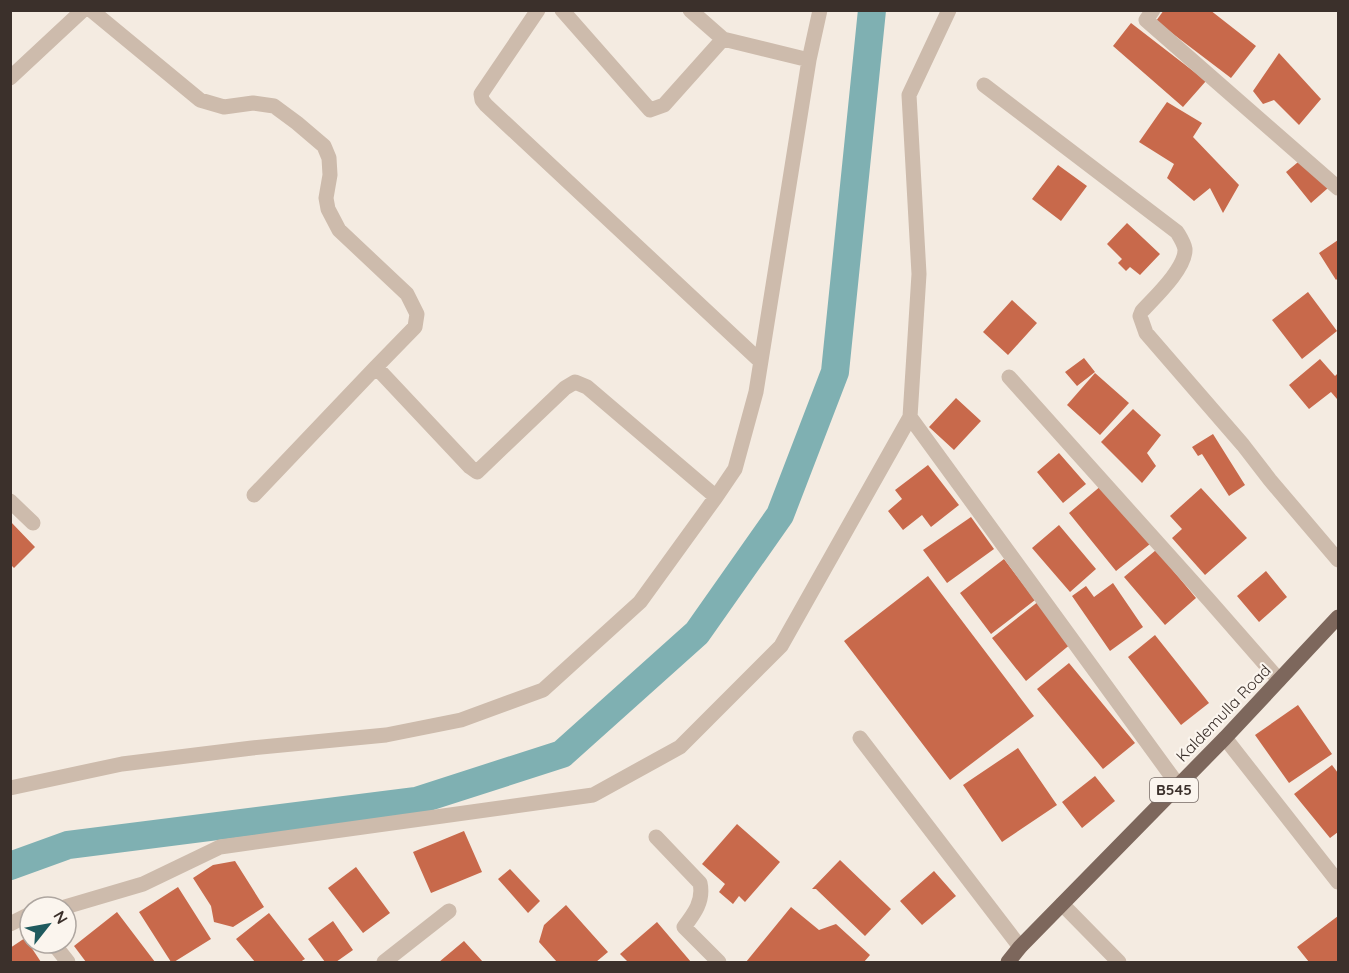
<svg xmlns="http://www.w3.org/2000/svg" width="1349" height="973" font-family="Quicksand,sans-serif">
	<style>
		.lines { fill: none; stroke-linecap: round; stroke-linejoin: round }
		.canal { stroke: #7fb0b2; stroke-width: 28 }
		.building { fill: #c8694b }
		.minor { stroke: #cdbbac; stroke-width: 15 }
		.major { stroke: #7d675c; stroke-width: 15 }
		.labels { text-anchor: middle; stroke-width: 4.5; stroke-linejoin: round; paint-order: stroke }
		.shield { fill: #fbf5ee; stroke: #756b66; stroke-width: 1.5 }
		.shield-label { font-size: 15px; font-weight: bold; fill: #3b302b }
		.street-label { font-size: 16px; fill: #3b302b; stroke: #fbf5ee }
	</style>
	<rect width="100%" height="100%" fill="#f4ebe1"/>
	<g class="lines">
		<path class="canal" d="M10,866l58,-21 348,-44 146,-47 135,-121 83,-118 55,-143 37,-362"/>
	</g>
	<path class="building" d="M1164,10h46l46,36 -25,32 -75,-57z
		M1131,23l75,58 -23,26 -70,-61z
		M1279,53l42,46 -22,26 -25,-25 -11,4 -10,-13z
		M1167,102l35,21 -9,14 46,48 -16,28 -13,-25 -16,13 -27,-23 7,-14 -35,-22z
		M1303,158l25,30 -17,15 -25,-31z
		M1058,165l29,21 -26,35 -29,-22z
		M1127,223l33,31 -20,21 -10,-8 -4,4 -8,-8 4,-4 -15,-15z
		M1338,240v38l-2,2 -17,-27z
		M1308,292l29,39 -35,28 -30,-39z
		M1012,300l25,23 -29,32 -25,-23z
		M1084,358l11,14 -18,14 -12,-14z
		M1320,359l15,17 3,-3v25l-1,1 -6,-7 -22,17 -20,-24z
		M1095,373l34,30 -29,32 -33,-30z
		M956,398l25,23 -27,29 -25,-23z
		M1133,409l28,26 -14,18 9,13 -14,17 -41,-41z
		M1213,434l32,51 -16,11 -27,-42 -4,2 -6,-9z
		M1059,453l27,31 -23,19 -26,-31z
		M928,465l31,40 -28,22 -9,-12 -19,15 -15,-19 14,-12 -7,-9z
		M1102,485l48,59 -34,27 -47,-58z
		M1201,488l46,50 -42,37 -33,-37 10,-9 -12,-13z
		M971,517l23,32 -47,34 -24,-33z
		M10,521l25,26 -21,21 -4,-4z
		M1059,525l37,44 -26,23 -38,-44z
		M1156,550l40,48 -31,27 -41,-48z
		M1004,559l31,41 -44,34 -31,-41z
		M1266,571l21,26 -28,25 -22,-26z
		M928,576l106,140 -84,64 -106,-139z
		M1113,583l30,44 -33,24 -38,-55 14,-10 8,11z
		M1039,601l33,42 -46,38 -34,-43z
		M1155,635l54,68 -28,22 -53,-68z
		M1069,663l66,80 -32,26 -66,-80z
		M1298,705l34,49 -43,29 -34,-48z
		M1018,748l39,57 -55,37 -39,-57z
		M1332,765l6,8v59l-8,6 -36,-44z
		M1095,776l20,25 -33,27 -20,-26z
		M737,824l43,38 -35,40 -6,-6 -6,8 -14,-12 6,-8 -23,-20z
		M464,831l18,41 -51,21 -18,-41z
		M840,860l51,49 -26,27 -49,-47h-4z
		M235,861l29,46 -31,20 -19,-5 -3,-16 -18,-28 20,-13z
		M356,867l34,46 -27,20 -35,-45z
		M510,869l30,32 -12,12 -30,-34z
		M934,871l22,25 -34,29 -22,-24z
		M178,887l33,52 -37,23h-3l-32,-50z
		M566,905l42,47 -12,10h-39l-18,-20 5,-17z
		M791,907l28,23 17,-6 34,31 -6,7h-118z
		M117,912l38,50h-69l-12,-16z
		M269,913l36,46 -5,3h-45l-19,-23z
		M1338,916v46h-29l-12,-15z
		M333,921l20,29 -17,12h-11l-17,-23z
		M657,922l34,40h-63l-8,-8z
		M25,938l16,24h-31v-14z
		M464,941l19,21h-44z"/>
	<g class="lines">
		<path class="minor" d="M91,10l109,90 24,7 29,-4 21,3 23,17 27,23 5,12 1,17 -4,23 2,11 11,21 68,64 10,20 -2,13 -39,40
			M538,10l-57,84 1,6 4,5 274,256
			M562,10l88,100 14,-5 59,-66
			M690,10l33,29 86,21
			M1153,10l-7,10 192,168
			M10,78l73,-68
			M984,85l193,147c3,5 7,11 8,17 1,19 -30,48 -43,62l-2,5 6,17 97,112 27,35 68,80
			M1009,377l200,223 70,80
			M910,417l268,368
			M254,495l122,-128 94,100 7,5 88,-84 10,-6 12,5 129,110
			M10,501l23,22
			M860,738l160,209
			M1225,738l113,144
			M10,788l112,-24 130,-16 134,-13 75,-15 82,-30 97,-88 76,-105 19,-28 21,-77 53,-332 11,-50
			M656,837l44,46c4,18 -6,31 -16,44l35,35
			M1062,904l57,58
			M65,907l78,-23 77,-37 373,-52 87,-48 101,-101 129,-229 9,-143 -10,-179 40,-85
			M10,924l20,-10
			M53,943l15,19
			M384,962l65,-51"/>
		<path class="major" d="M1008,962l12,-15 205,-209 113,-121"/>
	</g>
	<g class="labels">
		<rect class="shield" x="1150" y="778" width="48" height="24" rx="4.5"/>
		<g class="shield-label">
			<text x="1174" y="795">B545</text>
		</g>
		<g class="street-label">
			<text transform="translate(1223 713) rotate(-46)" y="6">Kaldemulla Road</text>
		</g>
	</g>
	<rect width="1349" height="973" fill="none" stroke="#3b302b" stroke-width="24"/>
	<g transform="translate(48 925) rotate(59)"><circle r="28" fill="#fbf5ee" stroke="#aea6a0" stroke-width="1.5"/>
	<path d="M0-4.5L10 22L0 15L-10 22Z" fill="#1f5a5e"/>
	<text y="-9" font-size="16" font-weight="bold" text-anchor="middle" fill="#3b302b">N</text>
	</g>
</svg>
